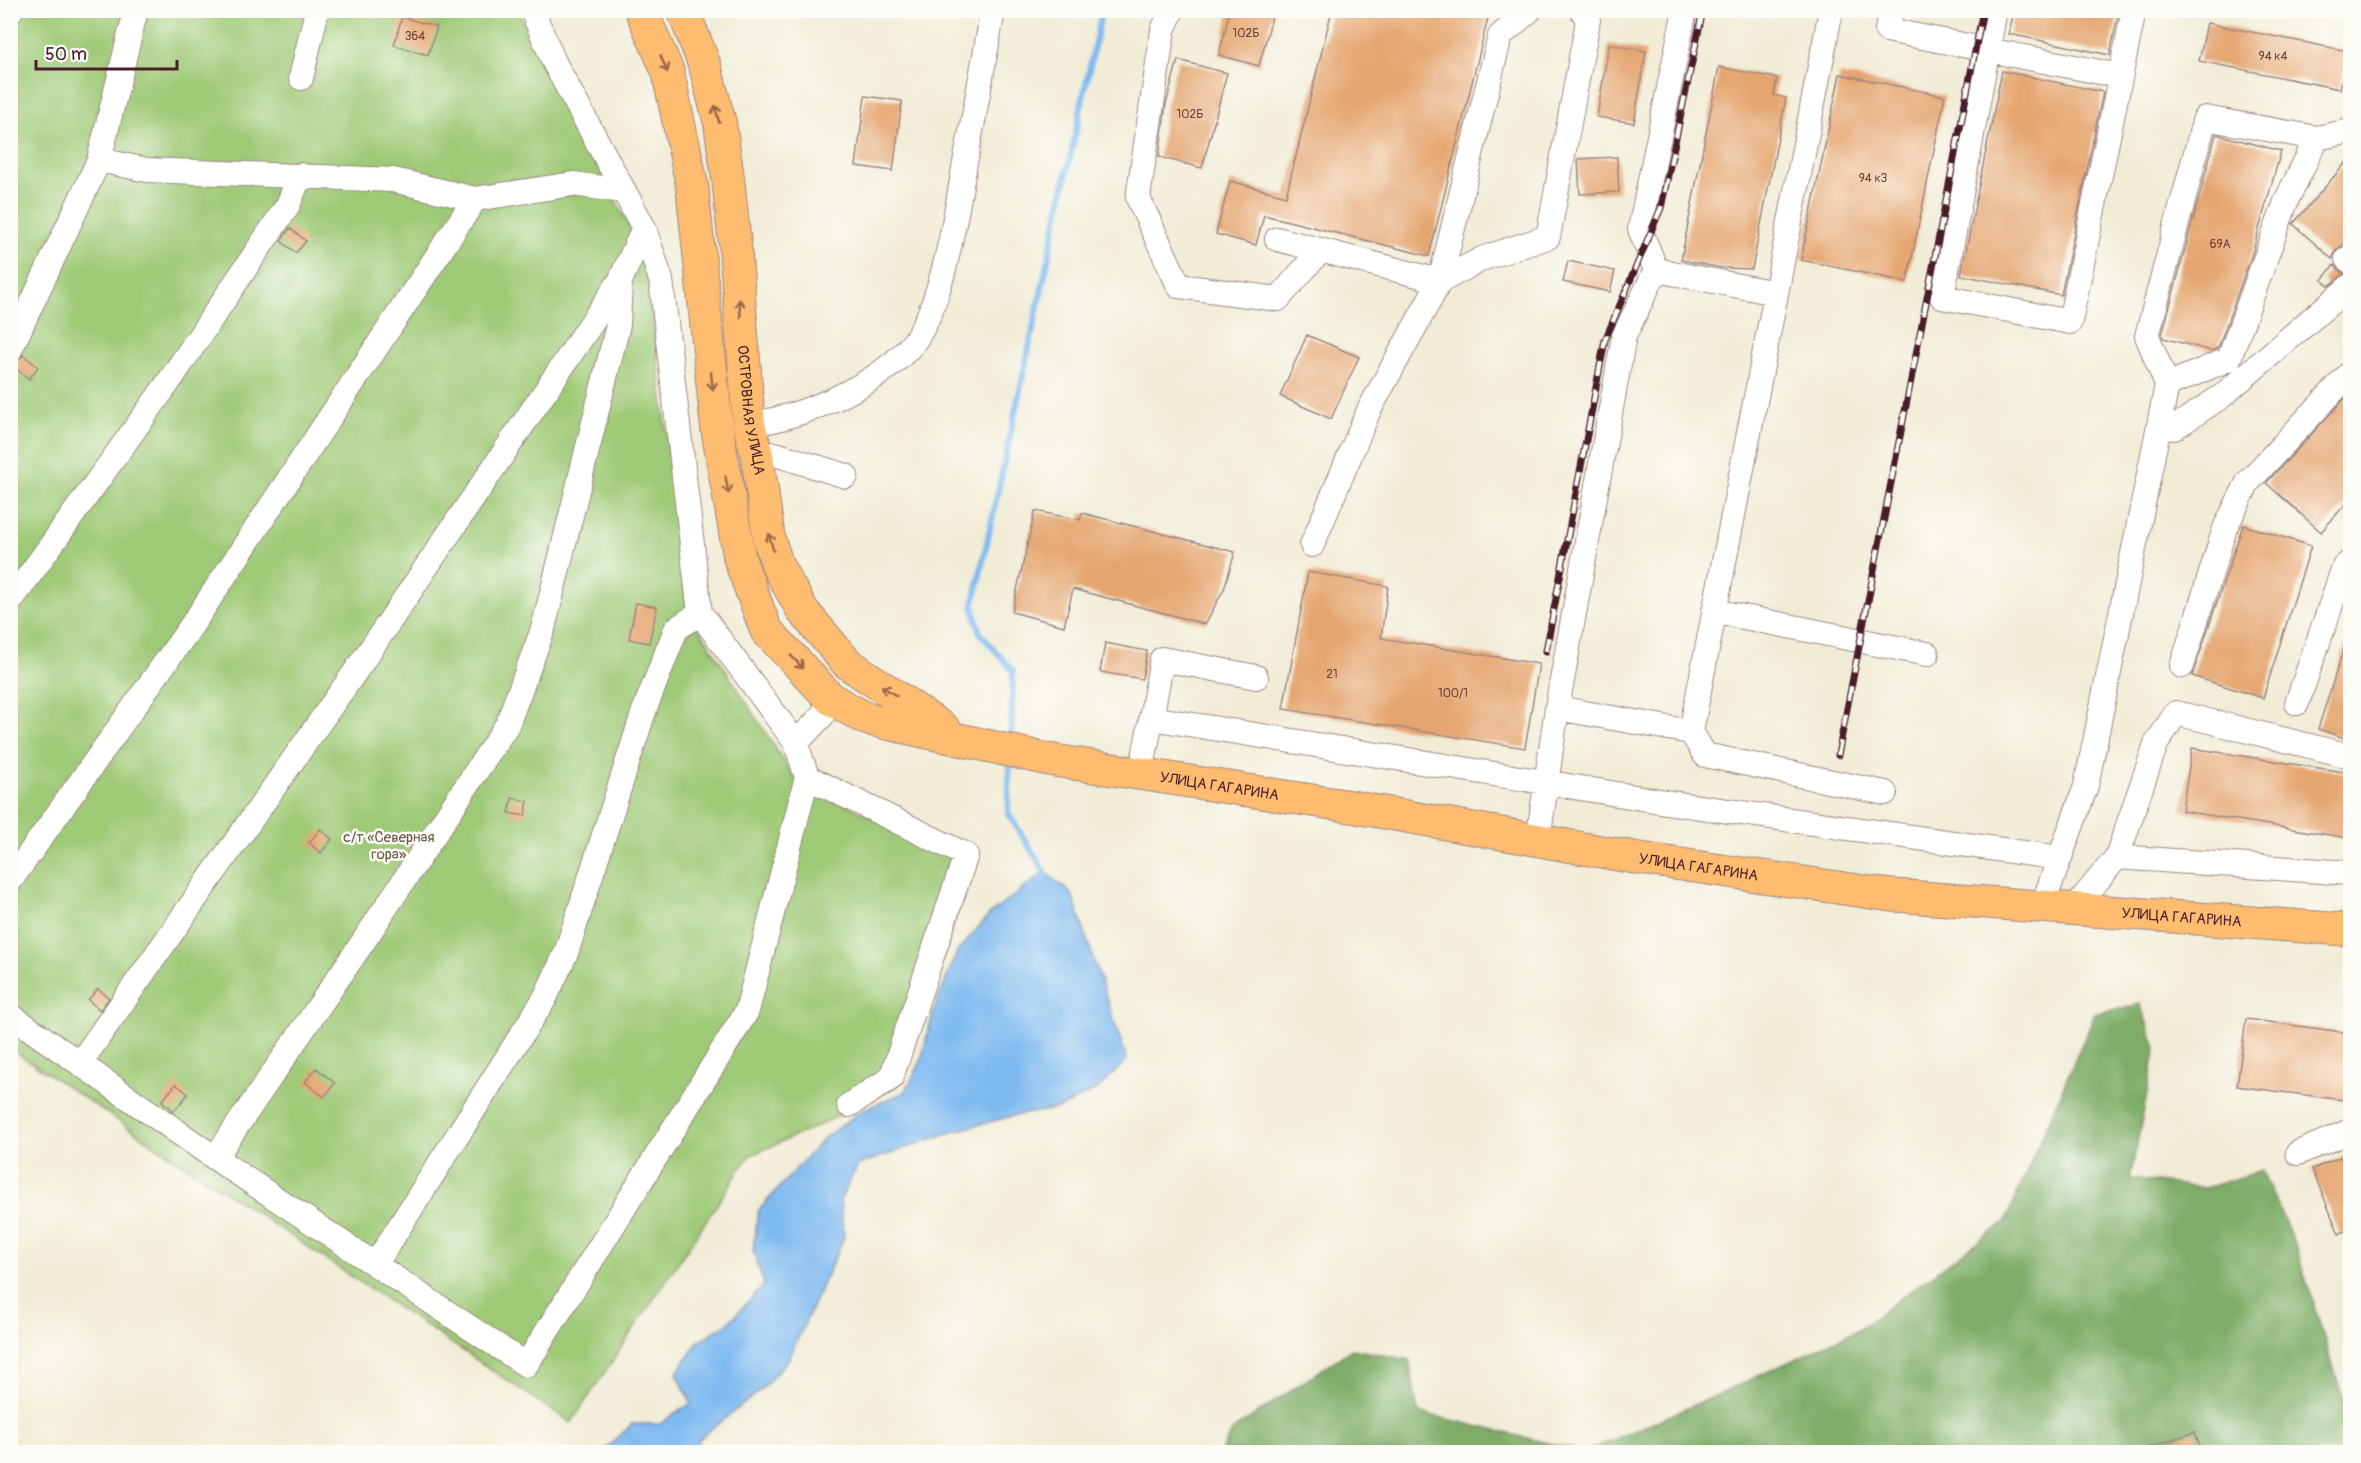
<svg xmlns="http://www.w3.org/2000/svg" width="2361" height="1463" font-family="Pangolin,sans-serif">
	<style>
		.green { fill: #9ec976; stroke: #747450; stroke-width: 1.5 }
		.forest { fill: #7ead67; stroke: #646649; stroke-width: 1.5 }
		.water { fill: #7ebaf0; stroke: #646c8e; stroke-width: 1.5 }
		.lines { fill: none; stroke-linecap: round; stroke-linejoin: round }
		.stream { stroke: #7ebaf0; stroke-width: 6 }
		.building { fill: #e5a570 }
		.minor-casing { stroke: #9e8680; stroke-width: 26 }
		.major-casing { stroke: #9e8680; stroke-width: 34 }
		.minor { stroke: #fff; stroke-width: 24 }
		.major { stroke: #fdbc70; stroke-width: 32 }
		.rail-casing { stroke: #4a1f2b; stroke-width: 7 }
		.rail { stroke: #fdfcf7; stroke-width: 4.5; stroke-dasharray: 14; stroke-linecap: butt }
		.oneway { stroke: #9b664a }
		.labels { text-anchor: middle; stroke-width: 5; stroke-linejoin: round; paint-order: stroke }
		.number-label { font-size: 12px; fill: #71403c }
		.street-label { font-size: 15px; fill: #4a1f2b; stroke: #fdfcf7 }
		.park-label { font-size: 15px; fill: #675a45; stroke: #fdfcf7 }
	</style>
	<rect width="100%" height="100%" fill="#fdfcf7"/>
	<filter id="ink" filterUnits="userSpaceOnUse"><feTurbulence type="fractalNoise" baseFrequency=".0167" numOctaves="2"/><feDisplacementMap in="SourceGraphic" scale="12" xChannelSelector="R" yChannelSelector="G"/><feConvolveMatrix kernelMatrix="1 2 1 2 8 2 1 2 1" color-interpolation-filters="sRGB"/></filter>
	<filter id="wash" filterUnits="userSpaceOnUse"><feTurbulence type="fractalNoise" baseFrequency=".008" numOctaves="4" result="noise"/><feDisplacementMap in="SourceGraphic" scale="24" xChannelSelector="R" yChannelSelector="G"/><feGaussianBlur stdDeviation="1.35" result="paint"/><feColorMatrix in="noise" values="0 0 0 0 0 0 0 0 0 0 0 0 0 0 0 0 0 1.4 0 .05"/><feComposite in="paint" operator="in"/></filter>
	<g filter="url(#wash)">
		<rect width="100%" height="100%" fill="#f1ecd6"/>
		<path class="green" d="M10,11h508l111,215 20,59 39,326 109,171 177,83 -76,220 -74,38 -75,33 -178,267 -560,-374z"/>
		<path class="forest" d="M2140,1004l16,44 -26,131 75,9 57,-17 33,74 55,175v32h-1129l12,-22 119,-81 57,11 9,52 167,40 137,-59 135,-63 148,-108 90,-208z"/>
		<path class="water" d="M1045,872l27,22 55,166 -27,27 -39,21 -49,8 -61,16 -93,33 -18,35 4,37 -55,121 -28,32 -62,49 -3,13h-93l29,-28h28l31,-21 -14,-30 21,-31 30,-19 36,-38 -11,-35 5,-39 67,-74 38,-27 42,-18 16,-31 12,-48 24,-61 34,-39z"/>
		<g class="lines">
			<path class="stream" d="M1011,741l2,-70 -33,-38 -7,-26 129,-597
				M1010,760l-2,53 37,59"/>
		</g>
		<g id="blocks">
			<path class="building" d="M1230,10h44l-15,56 -40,-11z
				M1332,10h158l-61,246 -165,-41 -8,30 -40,-11 14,-53 56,15z
				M2014,10h105l-9,45 -101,-21z
				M402,17l35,10 -9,28 -34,-10z
				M2207,23l141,28 -8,38 -141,-28z
				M1609,44l37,7 -12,72 -37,-6z
				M1178,60l49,13 -25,95 -43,-11 7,-53z
				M1719,67l58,11 -3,17 12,3 -34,171 -30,-1 -41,-8z
				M2002,71l101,21 -42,203 -100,-20z
				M1840,74l105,22 -38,186 -106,-22z
				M865,96l37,5 -9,70 -37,-5z
				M2216,134l65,17 -29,103 -34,94 -7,3 -48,-13 -1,-3z
				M1617,157l2,35 -39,2 -2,-35z
				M2350,158v80l-14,13 -4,8 -39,-35z
				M290,228l16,13 -10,12 -15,-12z
				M1568,261l47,10 -5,21 -47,-10z
				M2334,265l10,9 -15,12 -7,-6z
				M1307,335l52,22 -28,62 -51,-23z
				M23,355l15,12 -9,12 -17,-14z
				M2350,393v106l-29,33 -55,-49z
				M1035,511l45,9 2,-7 153,39 -11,37 -19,35 -132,-35 -9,37 -52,-14z
				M2243,525l68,21 -48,152 -71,-22z
				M1308,572l80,14 -7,52 158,26 -14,84 -242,-39z
				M636,603l21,4 -8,36 -20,-4z
				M2347,638h3v102l-32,-11z
				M1105,643l42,8 -5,28 -42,-7z
				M2192,748l158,25 -1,65 -167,-27z
				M512,798l16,3 -3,15 -16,-3z
				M320,829l12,10 -11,14 -12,-10z
				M98,989l11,9 -9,12 -12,-10z
				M2246,1019l104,14v68l-113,-15z
				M316,1068l19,15 -11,14 -19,-15z
				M176,1084l12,10 -14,17 -12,-10z
				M2350,1153v76l-11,5 -27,-65z
				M2195,1432l7,20h-59l-1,-2z"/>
		</g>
	</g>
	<g filter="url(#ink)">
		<use href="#blocks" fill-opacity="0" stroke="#9e8680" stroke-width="1.5"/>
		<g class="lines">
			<defs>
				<path id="minor" d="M1172,10l-9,20 -25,168 41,88 99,13 43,-49
					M1831,10l-140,722 14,23 180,38
					M1891,10l-4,20 233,46
					M1995,10l-53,287 128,25 64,-312
					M10,12l1,-2
					M301,78l16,-68
					M99,160l48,10 246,10 82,19 98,-15 50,7
					M1277,239l163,42 44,-23 64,-21 40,-217 -6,-10
					M2347,259l3,2
					M1656,270l-16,-41 45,-219
					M10,350l89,-190 37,-150
					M2167,385l62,-26 58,-160 30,-61 33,-7
					M749,424c53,-6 122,-36 159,-75 34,-35 48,-137 57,-186 10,-51 19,-102 28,-153
					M2159,425l8,-40 -20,-49 58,-218 112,20
					M757,455l18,-1 71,22
					M1312,545l57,-135 71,-129 60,-245 30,-26
					M10,602l158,-219 120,-178 12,-30
					M1714,611l213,43
					M2182,666l43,-138 23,-46 102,-109
					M2297,703l47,-136 6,-5
					M1151,718l521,85 388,55
					M1691,732l-134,-24 67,-372 32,-66 120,23
					M796,743l26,-27 9,-17
					M1141,774l21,-115 94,18
					M807,777l159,78 -75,223 -42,27
					M1538,840l19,-132
					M2117,857l39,-113 20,-31 174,43
					M10,881l182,-256 283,-426
					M2042,907l44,-121 73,-361 15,3 48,-32 128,-110
					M2074,909l43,-52 233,16
					M10,1015l205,143 311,207 221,-354 60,-234 -11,-34 -96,-130 -39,-333 -17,-52 -89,-164 -23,-54
					M80,1063l282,-401 258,-381 24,-53
					M2298,1153l52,-22
					M215,1158l150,-219 142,-214 36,-96 75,-304 2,-44
					M375,1265l170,-267 21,-45 78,-242 32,-82 24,-16"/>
				<g id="major">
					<path id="s1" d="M641,10l27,62 24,113 25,243 23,132 26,70 65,69 36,20 184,41 297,46 289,52 251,37 462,35"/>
					<path id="s2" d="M683,10l22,56 15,57 8,55 7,67 14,179 8,31 12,84 9,28 25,44 44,52 97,66"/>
				</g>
			</defs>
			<use href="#minor" class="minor-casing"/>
			<use href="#major" class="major-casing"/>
			<use href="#minor" class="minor"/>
			<use href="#major" class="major"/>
			<defs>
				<path id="rail" d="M1546,651l59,-311 56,-132 42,-198
					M1838,755l145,-745"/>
			</defs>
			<use href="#rail" class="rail-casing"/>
			<use href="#rail" class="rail"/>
		</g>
		<defs><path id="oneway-shaft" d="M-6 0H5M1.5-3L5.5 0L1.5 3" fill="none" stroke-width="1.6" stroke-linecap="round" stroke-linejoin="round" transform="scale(1.5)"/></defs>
		<g class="oneway">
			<use href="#oneway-shaft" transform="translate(664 64) rotate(67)"/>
			<use href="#oneway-shaft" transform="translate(717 114) rotate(-104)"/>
			<use href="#oneway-shaft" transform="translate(740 308) rotate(-94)"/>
			<use href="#oneway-shaft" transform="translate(712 381) rotate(84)"/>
			<use href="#oneway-shaft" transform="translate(727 485) rotate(80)"/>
			<use href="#oneway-shaft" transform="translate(771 542) rotate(-105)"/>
			<use href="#oneway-shaft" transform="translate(797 662) rotate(47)"/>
			<use href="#oneway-shaft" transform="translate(889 691) rotate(-146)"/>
		</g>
	</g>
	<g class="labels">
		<g class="number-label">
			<text x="1246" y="37">102Б</text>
			<text x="415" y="40">364</text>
			<text x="2273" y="60">94 к4</text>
			<text x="1190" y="118">102Б</text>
			<text x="1873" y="182">94 к3</text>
			<text x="2220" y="248">69А</text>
			<text x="1332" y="678">21</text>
			<text x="1453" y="697">100/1</text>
		</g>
		<g class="street-label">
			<text dy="5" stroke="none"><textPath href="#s2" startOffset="408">ОСТРОВНАЯ УЛИЦА</textPath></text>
			<text dy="5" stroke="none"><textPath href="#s1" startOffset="1131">УЛИЦА ГАГАРИНА</textPath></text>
			<text dy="5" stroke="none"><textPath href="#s1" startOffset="1617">УЛИЦА ГАГАРИНА</textPath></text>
			<text dy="5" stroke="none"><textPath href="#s1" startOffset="2103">УЛИЦА ГАГАРИНА</textPath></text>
		</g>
		<g class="park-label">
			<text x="389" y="842">с/т «Северная<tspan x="389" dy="17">гора»</tspan></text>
		</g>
	</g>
	<rect width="2361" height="1463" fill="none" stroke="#fdfcf7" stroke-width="36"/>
	<path d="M36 60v9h141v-9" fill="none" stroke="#4a1f2b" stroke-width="3"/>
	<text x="45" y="60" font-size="18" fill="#4a1f2b" stroke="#fdfcf7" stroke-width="4.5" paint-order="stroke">50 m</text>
</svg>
